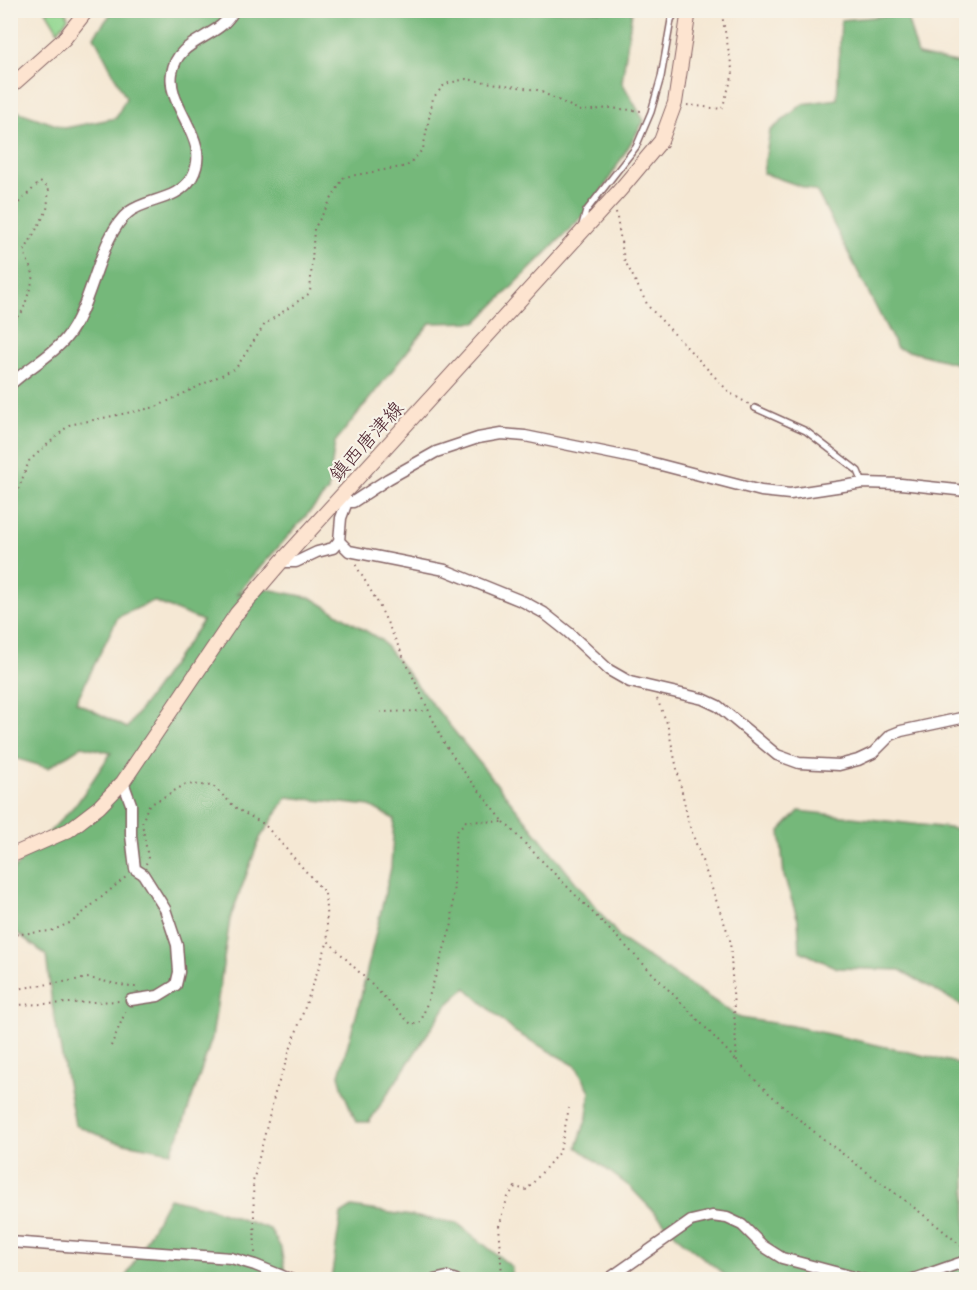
<svg xmlns="http://www.w3.org/2000/svg" width="977" height="1290" font-family="Pangolin,'Klee One',sans-serif">
	<style>
		.green { fill: #92d790; stroke: #6e7b5e; stroke-width: 1.5 }
		.forest { fill: #75b87a; stroke: #606c52; stroke-width: 1.5; fill-rule: evenodd }
		.lines { fill: none; stroke-linecap: round; stroke-linejoin: round }
		.lane-casing { stroke: #866566; stroke-width: 8 }
		.street-casing { stroke: #866566; stroke-width: 13 }
		.secondary-casing { stroke: #866566; stroke-width: 16 }
		.path { stroke: #866566; stroke-width: 2; stroke-dasharray: 1.5 4.5; stroke-linecap: butt }
		.lane { stroke: #fff; stroke-width: 5 }
		.street { stroke: #fff; stroke-width: 10 }
		.secondary { stroke: #fde4d0; stroke-width: 14 }
		.labels { text-anchor: middle; stroke-width: 4.5; stroke-linejoin: round; paint-order: stroke }
		.street-label { font-size: 20px; fill: #4a1f2b; stroke: #f7f3e8 }
	</style>
	<rect width="100%" height="100%" fill="#f7f3e8"/>
	<filter id="ink" filterUnits="userSpaceOnUse"><feTurbulence type="fractalNoise" baseFrequency=".0167" numOctaves="2"/><feDisplacementMap in="SourceGraphic" scale="12" xChannelSelector="R" yChannelSelector="G"/><feConvolveMatrix kernelMatrix="1 2 1 2 8 2 1 2 1" color-interpolation-filters="sRGB"/></filter>
	<filter id="wash" filterUnits="userSpaceOnUse"><feTurbulence type="fractalNoise" baseFrequency=".008" numOctaves="4" result="noise"/><feDisplacementMap in="SourceGraphic" scale="24" xChannelSelector="R" yChannelSelector="G"/><feGaussianBlur stdDeviation="1.35" result="paint"/><feColorMatrix in="noise" values="0 0 0 0 0 0 0 0 0 0 0 0 0 0 0 0 0 1.4 0 .05"/><feComposite in="paint" operator="in"/></filter>
	<g filter="url(#wash)">
		<rect width="100%" height="100%" fill="#f5e8d4"/>
		<path class="green" d="M46,11h20l2,7 -10,13z"/>
		<path class="forest" d="M113,11h519l-10,71 22,39 -51,85 -116,116 -47,1 -95,119 -7,49 -92,104 16,-9 60,12 69,42 241,300 118,78 53,8 173,39v214h-236l-49,-39 -51,-53 -53,-40 10,-30 3,-26 -14,-25 -61,-34 -49,-44 -20,18 -77,116h-13l-12,-29 -5,-18 19,-66 33,-141 3,-49 -24,-13 -83,-9 -27,41 -30,81 -18,119 -30,90 -11,24 -57,-11 -39,-16 -23,-121 -6,-49 -33,-25 -2,2v-60l67,-70 33,-49 -29,-7 -34,22 -37,-11v-648l54,19 51,-10 10,-20 -32,-62zM153,601l50,20 -76,107 -51,-26 42,-85z
			M906,14l12,41 48,10v301l-69,-18 -80,-156 -54,-19 7,-42 33,-27 34,-5 4,-79z
			M799,811l167,19v178l-66,-38 -63,-2 -37,-17 -2,-31 -14,-44 -4,-45z
			M169,1198l37,9 64,22 11,19 5,31 -162,1z
			M352,1207l105,16 55,44 -1,12 -180,1 10,-66z"/>
	</g>
	<g filter="url(#ink)">
		<g class="lines">
			<defs>
				<path id="lane" d="M582,225l4,-14 50,-64 15,-35 10,-35 10,-57 6,-10
					M755,408l51,23 52,40 5,12"/>
				<path id="street" d="M10,385c17,-17 41,-28 56,-47 26,-30 33,-103 63,-126 18,-14 49,-11 63,-35 21,-37 -26,-69 -20,-104 5,-35 48,-34 62,-63
					M347,502h6l35,-23 48,-27 42,-14 23,-4 24,2 113,23 123,32 29,3 73,-11 38,1 65,7
					M339,541l10,10 96,19 79,32 20,11 24,19 41,38 21,12 73,17 15,7 59,49 22,8 40,2 19,-5 15,-7 18,-18 10,-4 65,-14
					M281,562h15l21,-10 16,-4 6,-7 2,-23 6,-16 -3,-4
					M123,782l8,22v31l4,34 8,5 22,35 12,36 2,27 -3,13 -18,11 -27,4
					M10,1242l221,16 24,7 37,15
					M434,1280l13,-3 9,3
					M607,1280l84,-59 21,-5 15,2 15,7 21,21 19,12 83,22
					M911,1280l55,-19"/>
				<path id="secondary" d="M10,87l54,-48 23,-29
					M10,856l59,-26 30,-23 24,-25 114,-169 44,-51 339,-372 41,-49 14,-38 14,-93"/>
			</defs>
			<use href="#lane" class="lane-casing"/>
			<use href="#street" class="street-casing"/>
			<use href="#secondary" class="secondary-casing"/>
			<path class="path" d="M957,10l9,16
				M687,105l35,4 11,-35 -12,-64
				M10,211l30,-29 9,6 -2,22 -23,42 10,24 -11,35 -13,13
				M616,212l8,47 24,47 82,87 20,12
				M10,512l19,-51 40,-36 87,-18 80,-39 29,-44 45,-31 4,-64 30,-52 63,-11 16,-17 10,-51 12,-14 21,-5 71,11 44,21 29,-3 32,3
				M657,699l10,24 22,101 41,115 7,124
				M380,712l48,-1
				M504,822c65,67 132,134 197,201 26,27 51,56 80,81 59,52 126,94 185,146
				M146,864l2,-6 -6,-35 6,-17 38,-22 27,2 24,23 27,15 61,69 3,48 84,84 9,-3 31,-98 4,-92 10,-11 38,1 -43,-54 -17,-25 -66,-140 -24,-41
				M10,935l41,-4 21,-9 55,-46
				M10,990l79,-12 41,9h7
				M10,1009l7,-4 104,-4
				M111,1046l16,-38
				M255,1253l-2,-71 22,-89 53,-152
				M500,1280l2,-6 -4,-48 10,-29 7,-10 12,3 33,-39 9,-43"/>
			<use href="#lane" class="lane"/>
			<use href="#street" class="street"/>
			<use href="#secondary" class="secondary"/>
		</g>
	</g>
	<g class="labels">
		<g class="street-label">
			<text transform="translate(366 441) rotate(-48)" y="7">鎮西唐津線</text>
		</g>
	</g>
	<rect width="977" height="1290" fill="none" stroke="#f7f3e8" stroke-width="36"/>
</svg>
